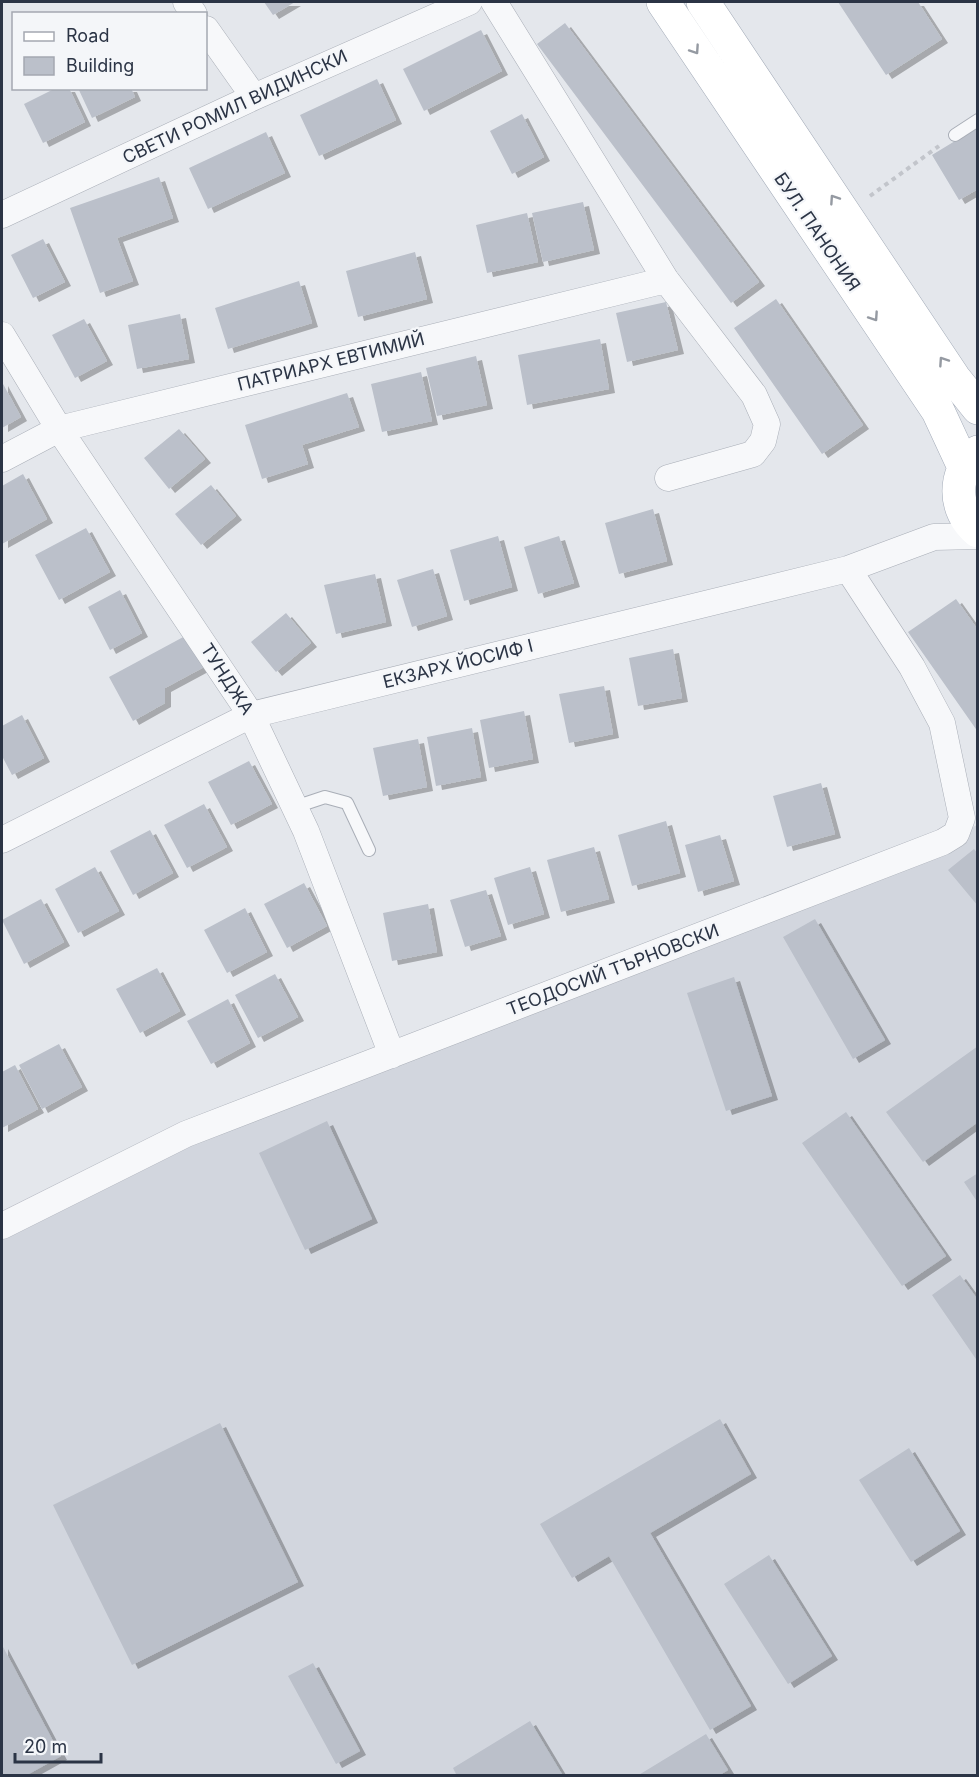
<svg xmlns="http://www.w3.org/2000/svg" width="979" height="1777" font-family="Inter,sans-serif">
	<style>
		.built { fill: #d2d6de }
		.building { fill: #bbc0ca; filter: url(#shadow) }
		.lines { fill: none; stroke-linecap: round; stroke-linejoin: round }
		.lane-casing { stroke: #a9aeb7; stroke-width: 14 }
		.street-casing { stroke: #a9aeb7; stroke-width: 27 }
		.primary-casing { stroke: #a3abb8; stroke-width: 34 }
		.path { stroke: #c2c5cb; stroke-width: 4; stroke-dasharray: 4.5 4.5; stroke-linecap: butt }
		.lane { stroke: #f7f8fa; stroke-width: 12 }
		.street { stroke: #f7f8fa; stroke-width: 26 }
		.primary { stroke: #fff; stroke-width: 33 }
		.oneway { stroke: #959aa2 }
		.labels { text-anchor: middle; stroke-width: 4.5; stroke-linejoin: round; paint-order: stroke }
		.street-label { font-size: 18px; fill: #2b3445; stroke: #f4f6f9 }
	</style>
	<defs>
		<filter id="shadow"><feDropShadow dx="6" dy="4" stdDeviation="0" flood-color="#0004"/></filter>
	</defs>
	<rect width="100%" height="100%" fill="#e4e7ec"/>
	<path class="built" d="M977,825v950l-975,1v-550l184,-92 757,-292z"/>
	<path class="building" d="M264,2h31l-22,13z
		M838,2h80l24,37 -56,36z
		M565,23l194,259 -28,21 -194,-259z
		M481,30l21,41 -78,40 -21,-42z
		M377,79l19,41 -77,36 -19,-41z
		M56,88h13l16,34 -42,21 -19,-39z
		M78,88h53l4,9 -43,21z
		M522,114l22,43 -32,17 -22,-43z
		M978,127v62l-19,11 -27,-45z
		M266,132l19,41 -77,36 -19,-41z
		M159,177l14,41 -56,20 16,43 -33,12 -30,-85z
		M583,202l11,48 -51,12 -11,-49z
		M527,213l11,49 -51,11 -11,-48z
		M43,239l22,43 -32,16 -22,-43z
		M415,252l12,47 -69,18 -12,-46z
		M299,281l13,42 -84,26 -13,-41z
		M776,299l87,126 -41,29 -88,-126z
		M666,302l12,48 -51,12 -11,-49z
		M180,314l9,45 -52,10 -9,-44z
		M84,319l23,42 -32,17 -23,-43z
		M600,339l9,50 -82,16 -9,-50z
		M476,356l11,49 -50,11 -11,-48z
		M421,372l11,49 -50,11 -11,-48z
		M2,382l19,35 -19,11z
		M347,393l12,34 -57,18 6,19 -46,15 -17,-54z
		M179,429l26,30 -36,30 -25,-31z
		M23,474l24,45 -45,25v-58z
		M211,485l25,31 -35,29 -26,-31z
		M653,509l14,52 -48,13 -14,-51z
		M86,528l24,44 -51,28 -24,-45z
		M498,536l14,51 -48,14 -14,-51z
		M559,536l15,47 -36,11 -14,-47z
		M433,569l14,47 -35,11 -15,-47z
		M375,574l11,48 -50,12 -12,-49z
		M120,590l22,43 -32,17 -22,-43z
		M956,599l22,31v102l-70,-100z
		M286,613l25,30 -35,29 -25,-30z
		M187,635l17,32 -39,21v15l-32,18 -24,-44z
		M673,649l9,49 -44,8 -9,-48z
		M604,686l9,48 -44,9 -10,-49z
		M524,711l9,48 -44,9 -9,-48z
		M22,715l22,43 -32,17 -10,-19v-30z
		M472,728l9,49 -45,9 -9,-49z
		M418,739l9,48 -44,9 -10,-48z
		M249,761l23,43 -41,21 -23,-43z
		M821,783l14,51 -48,13 -14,-51z
		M204,804l23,43 -40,21 -23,-43z
		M666,821l14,52 -48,13 -14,-51z
		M150,830l23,43 -40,22 -23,-44z
		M720,835l14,46 -36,11 -13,-47z
		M594,847l15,52 -48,13 -14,-52z
		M974,849l4,5v52l-30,-36z
		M95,867l24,44 -41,22 -23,-44z
		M530,867l14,47 -36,11 -14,-47z
		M304,883l23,43 -40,22 -23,-44z
		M486,890l15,46 -36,11 -15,-47z
		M41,899l23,43 -40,22 -22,-44z
		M428,904l9,48 -45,9 -9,-48z
		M245,908l22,44 -40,21 -23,-43z
		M815,919l70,121 -32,19 -70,-122z
		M157,968l23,43 -40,22 -24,-44z
		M275,974l23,43 -40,21 -23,-43z
		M734,977l38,119 -46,15 -39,-118z
		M228,999l22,44 -39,21 -24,-43z
		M59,1044l23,43 -40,22 -23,-44z
		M978,1046v76l-55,40 -37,-50z
		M15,1065l23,44 -36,19v-56z
		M846,1112l100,144 -44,30 -100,-143z
		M327,1121l45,98 -67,31 -46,-97z
		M978,1173v30l-14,-21z
		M960,1275l18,25v62l-46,-67z
		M720,1419l31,55 -101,59 101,173 -41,24 -101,-174 -37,22 -32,-54z
		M220,1423l78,159 -166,83 -79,-160z
		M909,1448l51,83 -49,31 -52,-82z
		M769,1555l63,101 -44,28 -64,-100z
		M2,1645l59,111 -36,20h-23z
		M313,1663l47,88 -24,13 -48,-88z
		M530,1721l33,55h-106l-4,-8z
		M706,1734l22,36 -10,6h-81z"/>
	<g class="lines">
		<defs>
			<path id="lane" d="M955,135l23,-15
				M295,807l30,-10 22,6 22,47"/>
			<path id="street" d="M186,2l8,12
				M494,2l172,278 88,115 13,29 -4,17 -10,13 -85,24
				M206,29l48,68
				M2,215l252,-118 215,-95
				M2,335l57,94 192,286 55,116 86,224
				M2,459l57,-30 607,-149
				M2,840l249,-125 597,-146 86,-32 44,-1
				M2,1226l184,-92 757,-292 13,-8 6,-16 -20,-95 -30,-56 -64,-98"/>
			<path id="primary" d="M663,2l275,409 26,56
				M703,2l251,376 24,30
				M978,452c-26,20 -25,59 0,79"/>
		</defs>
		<use href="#lane" class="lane-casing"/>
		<use href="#street" class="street-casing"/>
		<use href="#primary" class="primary-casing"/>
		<path class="path" d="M870,196l69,-50"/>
		<use href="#lane" class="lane"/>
		<use href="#street" class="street"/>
		<use href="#primary" class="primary"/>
	</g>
	<defs><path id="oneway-chevron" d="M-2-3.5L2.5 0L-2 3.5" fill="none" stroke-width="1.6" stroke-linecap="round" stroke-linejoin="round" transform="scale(1.5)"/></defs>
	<g class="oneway">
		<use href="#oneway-chevron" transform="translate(695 50) rotate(56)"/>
		<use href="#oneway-chevron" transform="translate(834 199) rotate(-124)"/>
		<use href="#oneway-chevron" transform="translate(874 317) rotate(56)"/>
		<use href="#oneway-chevron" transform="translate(943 361) rotate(-124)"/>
	</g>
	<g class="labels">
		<g class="street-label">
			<text transform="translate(235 107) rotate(-25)" y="6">СВЕТИ РОМИЛ ВИДИНСКИ</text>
			<text transform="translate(817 232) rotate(56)" y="6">БУЛ. ПАНОНИЯ</text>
			<text transform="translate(331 362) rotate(-14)" y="6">ПАТРИАРХ ЕВТИМИЙ</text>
			<text transform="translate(458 664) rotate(-14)" y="6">ЕКЗАРХ ЙОСИФ I</text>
			<text transform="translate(227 679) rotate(57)" y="6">ТУНДЖА</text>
			<text transform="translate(613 970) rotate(-21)" y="6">ТЕОДОСИЙ ТЪРНОВСКИ</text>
		</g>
	</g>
	<rect width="979" height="1777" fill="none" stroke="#2b3445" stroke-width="6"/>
	<rect x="12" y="12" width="195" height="78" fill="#f4f6f9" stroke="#a4a8b1" stroke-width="1.5"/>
	<rect x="24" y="32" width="30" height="9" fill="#ffffff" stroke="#a4a8b1" stroke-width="1.5"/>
	<text x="66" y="42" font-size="18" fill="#2b3445">Road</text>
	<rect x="24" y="57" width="30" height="18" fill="#bbc0ca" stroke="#a4a8b1" stroke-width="1.5"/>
	<text x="66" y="72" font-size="18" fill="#2b3445">Building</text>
	<path d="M15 1753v9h86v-9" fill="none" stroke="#2b3445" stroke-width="3"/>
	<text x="24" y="1753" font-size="18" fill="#2b3445" stroke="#f4f6f9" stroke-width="4.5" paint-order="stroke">20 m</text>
</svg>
